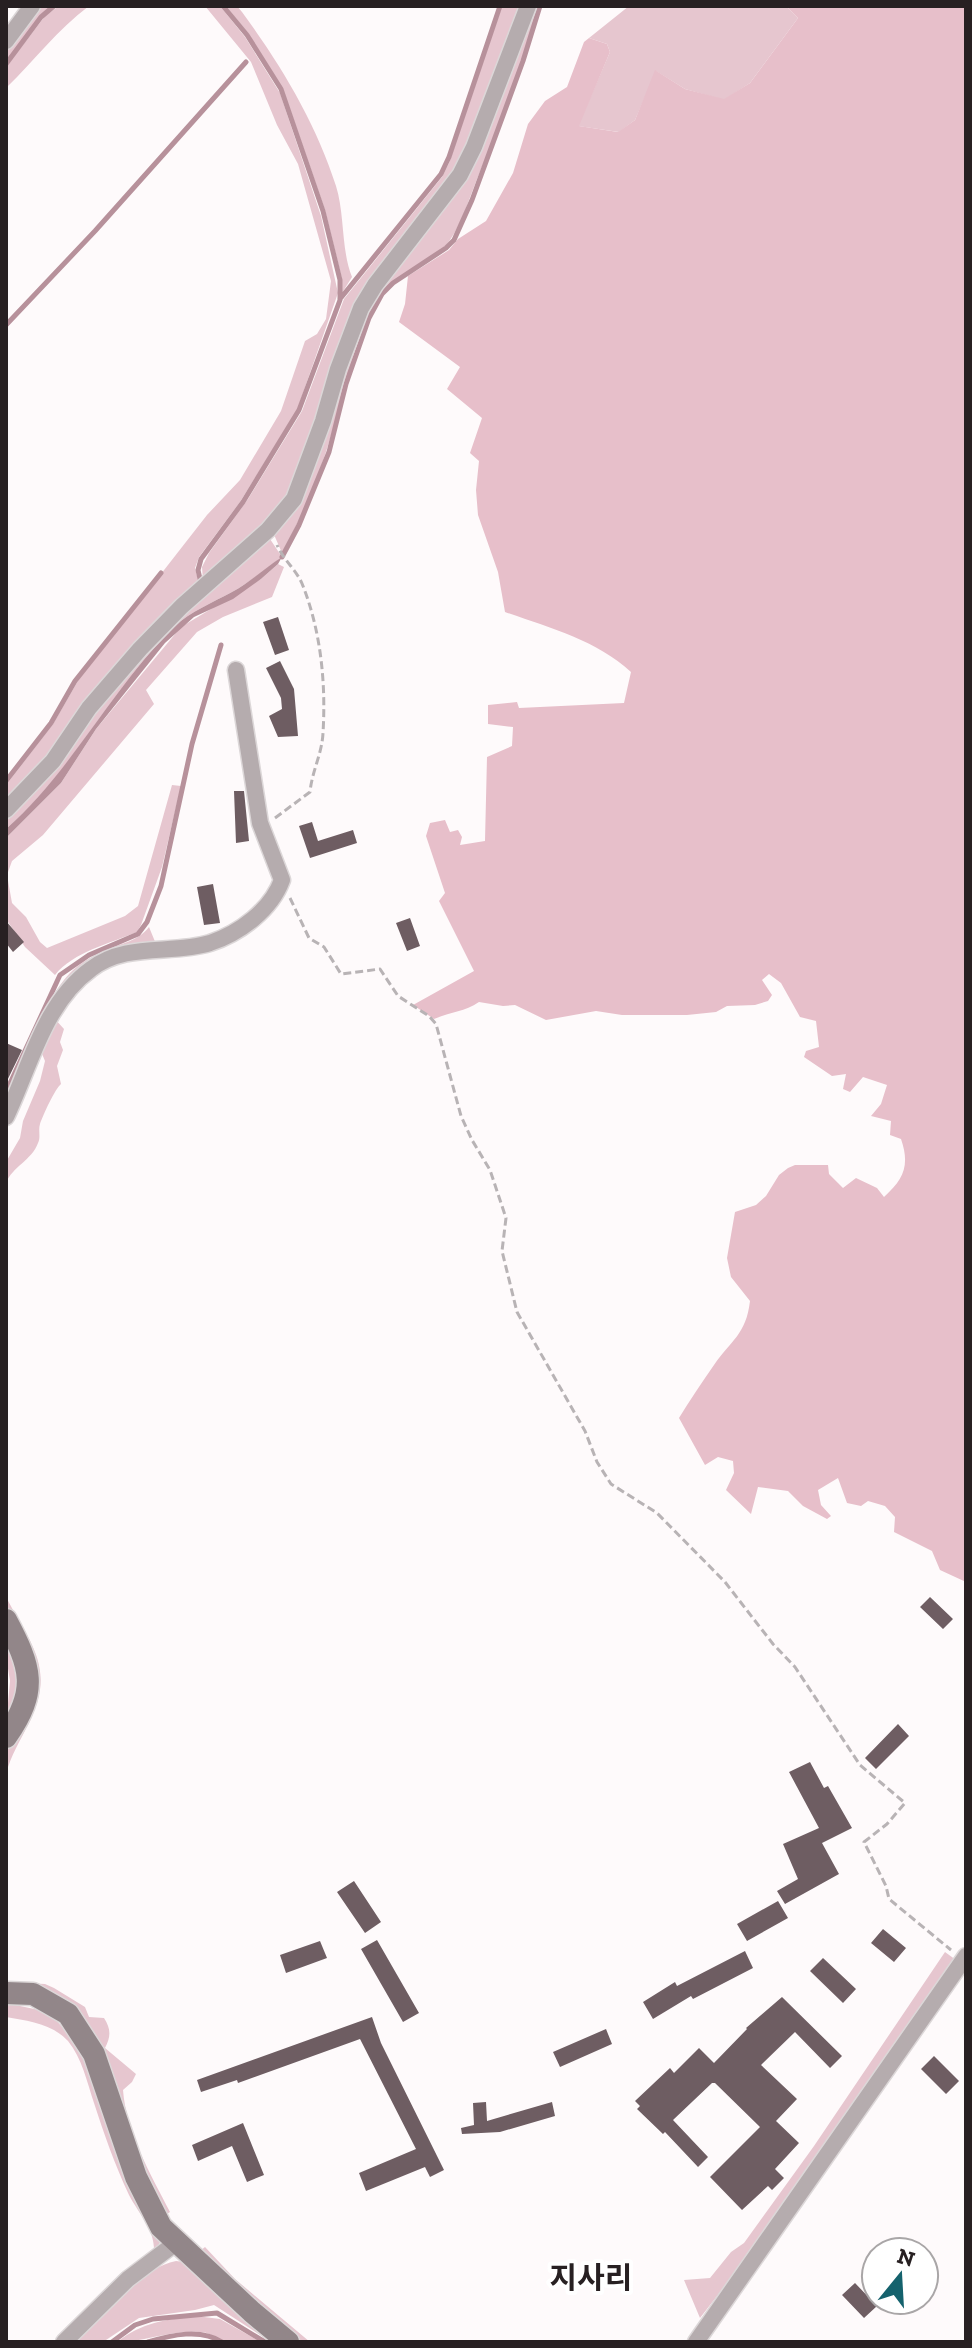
<svg xmlns="http://www.w3.org/2000/svg" width="972" height="2348" font-family="'Zilla Slab','Noto Sans KR',serif">
	<style>
		.green { fill: #e6c6cf }
		.forest { fill: #e7bfca }
		.water { fill: #b7919b }
		.lines { fill: none; stroke-linecap: round; stroke-linejoin: round }
		.stream { stroke: #b7919b; stroke-width: 5 }
		.building { fill: #6e5d62 }
		.street-casing { stroke: #dcd7d8; stroke-width: 19 }
		.secondary-casing { stroke: #dcd7d8; stroke-width: 25 }
		.path { stroke: #b8b3b5; stroke-width: 3; stroke-dasharray: 8 4; stroke-linecap: butt }
		.street { stroke: #b5acae; stroke-width: 16 }
		.secondary { stroke: #928689; stroke-width: 22 }
		.labels { text-anchor: middle; stroke-width: 8; stroke-linejoin: round; paint-order: stroke }
		.quarter-label { font-size: 30px; font-weight: bold; fill: #272022; stroke: #fff }
	</style>
	<rect width="100%" height="100%" fill="#fefafb"/>
	<path class="green" d="M42,6h9l-11,9 -34,47v-12z
		M59,6h30c-32,24 -54,54 -83,82v-21l39,-51z
		M205,6h15l25,31 35,56 41,123 17,77 -41,117 -57,92 -41,55 -4,11 4,16 4,-4 -1,-13 7,-14 39,-54 54,-88 42,-112 98,-122 7,-14 53,-157h21l-56,147 -100,140 -73,196 -288,318v-22l47,-61 26,-45 128,-164 33,-35 41,-69 24,-70 12,-7 9,-15 5,-38 -33,-117 -21,-39 -26,-63z
		M226,6h11l5,6c39,53 74,111 94,174 9,29 5,64 16,91l-10,16v-14l-17,-69 -42,-121 -35,-56z
		M531,6h7c-16,59 -38,117 -61,173 -8,20 -15,44 -27,61 -21,29 -61,32 -78,67 -22,47 -30,96 -46,145 -12,35 -26,69 -44,101l-10,-23 24,-30 67,-191 83,-109z
		M629,6h157l12,12 -48,65 -26,17 -39,-11 -29,-18 -21,49 -16,12 -41,-6 32,-74 -3,-8 -18,-6z
		M270,539l12,18c-16,12 -32,25 -50,35 -20,11 -41,19 -58,35 -63,62 -101,144 -168,202v-14l159,-187z
		M278,564l6,3 -12,30 -49,20 -26,15 -51,58 8,14 -111,131 -31,26 -5,14 5,28 14,14 14,25 7,6 78,-32 13,-10 34,-121 9,1 -19,81 -21,58 -4,7c-26,11 -64,20 -82,43l-30,-28 -19,-28v-81l55,-55 35,-54 85,-102 80,-48z
		M149,927l7,17 -41,10 -74,67c17,-36 27,-55 65,-71 17,-8 31,-8 43,-23z
		M54,1018l10,11 -4,13 3,8 -6,16 4,18c-6,5 -18,31 -21,40 -2,6 1,13 -2,19 -6,17 -26,24 -32,40v-21l14,-24 3,-17 17,-40 5,-20 -5,-12z
		M6,1597c25,48 50,71 23,126 -9,18 -18,32 -23,51v-24l18,-30 -11,-100 -7,-12z
		M6,1633l10,26 3,30 -13,36 4,-44 -4,-25z
		M945,1952l11,8 -198,283 -58,75 -16,-38 26,-2 21,-26 13,-9 70,-97z
		M6,1982l39,2 9,4 31,19 4,10 15,1c7,11 7,18 1,30l31,26 -4,8 -9,8c3,42 28,85 47,122l-6,4 -18,-33 -54,-147z
		M6,2003l33,7 16,9 27,30 80,189 -8,17c2,-25 -14,-39 -25,-60 -14,-30 -25,-61 -35,-92 -7,-21 -12,-45 -26,-62 -17,-18 -40,-20 -62,-24z
		M205,2247l30,32 75,63h-10l-47,-39 -53,-52z
		M176,2261l8,1 96,80h-9l-57,-37 -19,5 -56,8 -36,24h-26c22,-28 63,-74 99,-81z
		M196,2316l24,3 41,23c-11,0 -28,3 -38,-1 -9,-4 -14,-9 -24,-9 -28,-2 -54,10 -82,10 26,-20 47,-22 79,-26z"/>
	<path class="forest" d="M786,6h180v1576l-26,-12 -8,-19 -38,-19 1,-15 -10,-11 -17,-5 -7,5 -14,-3 -9,-25 -20,12 3,15 10,11 -4,3 -24,-13 -15,-15 -30,-4 -7,27 -25,-24 8,-17 -1,-12 -15,-4 -13,8 -26,-47c11,-18 23,-36 35,-53 17,-25 32,-30 36,-64l-19,-24 -4,-19 8,-46 21,-7 10,-9 13,-21 9,-7 7,-3h33l1,9 14,14 13,-10 21,10 7,9c20,-18 26,-32 17,-58l-11,-4 1,-14 -20,-5 10,-12 6,-19 -24,-8 -13,15 -7,-3 3,-15 -14,2 -28,-19 2,-6 13,-4 -3,-26 -16,-4 -19,-34 -12,-9 -7,6 10,15 -4,6 -13,4 -28,1 -11,6 -29,3h-65l-26,-4 -50,9 -31,-15 -12,1 -24,-4c-15,10 -29,10 -45,17l-21,-14 61,-34 -35,-70 6,-8 -19,-57 4,-13 15,-3 5,12 8,-2 4,7 -2,8 25,-4 2,-84 25,-11 1,-19 -25,-3v-19l29,-3 2,6 105,-5 7,-31c-35,-32 -81,-44 -126,-60l-7,-40 -20,-57 -2,-25 3,-29 -9,-8 12,-35 -35,-29 13,-22 -61,-45 6,-18 3,-28 41,-26 9,-11 28,-18 27,-48 15,-49 17,-23 22,-14 17,-45 5,-4 18,6 3,8 -31,74 39,6 17,-12 20,-50 30,19 39,10 26,-16 48,-65z"/>
	<path class="water" d="M282,557l-4,7 -17,15 -28,20 -39,18 -29,26 -69,86 -35,54 -55,55v-9c66,-58 105,-140 168,-202 17,-16 38,-24 58,-35 18,-10 33,-24 50,-35z"/>
	<g class="lines">
		<path class="stream" d="M6,64l35,-47 13,-11
			M340,299l101,-125 8,-17 51,-151
			M6,325l89,-94 151,-169
			M282,557l17,-32 30,-73 17,-68 23,-66 13,-24 11,-11 53,-35 8,-8 18,-40 51,-139 17,-55
			M200,579l-2,-9 3,-11 42,-57 56,-92 41,-110v-20l-17,-69 -42,-122 -34,-54 -24,-29
			M6,781l45,-58 24,-42 86,-108
			M6,1092l54,-117 29,-20 49,-21 9,-12 14,-36 31,-142 29,-99
			M112,2342l23,-17 18,-6 64,-6 48,29
			M148,2342c23,-7 53,-14 74,0"/>
	</g>
	<path class="building" d="M278,617l11,33 -14,5 -12,-33z
		M280,661l14,28 4,47 -20,1 -9,-21 13,-7 -1,-11 -15,-30z
		M234,791h10l5,50 -13,2z
		M312,822l6,19 35,-11 4,13 -47,15 -11,-32z
		M213,884l7,39 -16,2 -7,-38z
		M410,918l10,28 -13,5 -11,-28z
		M6,921l18,21 -11,10 -7,-9z
		M6,1043l16,7 -16,33z
		M930,1597l23,22 -10,10 -23,-22z
		M898,1724l11,12 -33,33 -11,-11z
		M810,1762l14,26 4,-2 24,42 -30,15 17,31 -54,30 -8,-13 21,-12 -15,-35 36,-16 -30,-56z
		M354,1881l27,41 -16,11 -28,-41z
		M778,1901l10,17 -41,23 -10,-17z
		M883,1929l23,19 -12,14 -23,-19z
		M377,1940l42,73 -16,9 -42,-73z
		M320,1941l7,17 -41,15 -6,-18z
		M745,1951l8,17 -60,31 -2,-3 -38,23 -10,-17 32,-20 2,4z
		M823,1958l33,31 -13,14 -33,-32z
		M782,1997l60,59 -12,12 -35,-36 -34,33 36,34 -21,22 23,22 -24,26 9,9 -12,12 -4,-4 -26,24 -32,-33 50,-50 -45,-44h-3l-39,37 35,37 -10,10 -33,-35 -2,2 -26,-25 3,-3 -5,-5 35,-33 4,5 25,-25 15,15 33,-34 -1,-1z
		M372,2017l9,26 63,127 -14,7 -5,-10 -59,24 -7,-18 57,-24 -56,-110 -122,44 -1,-3 -36,12 -4,-12z
		M606,2029l6,15 -52,23 -7,-15z
		M934,2056l25,25 -13,13 -25,-25z
		M486,2102l1,19 65,-19 3,14 -55,16 -38,2 -1,-6 13,-3 -1,-22z
		M243,2123l21,52 -17,7 -15,-36 -34,15 -6,-16z
		M855,2283l22,23 -13,12 -22,-23z"/>
	<g class="lines">
		<defs>
			<path id="street" d="M6,41l26,-35
				M6,810l47,-49 36,-53 51,-59 42,-43 86,-76 26,-31 29,-78 15,-52 23,-61 14,-23 85,-110 14,-28 54,-141
				M6,1117c24,-50 38,-114 85,-148 35,-27 80,-14 119,-26 30,-10 61,-33 72,-63l-22,-57 -24,-153
				M64,2342l64,-63 49,-37
				M696,2342l270,-386"/>
			<path id="secondary" d="M6,1620c25,47 33,70 0,117
				M6,1993l27,1 35,20 26,40 42,123 25,50 91,85 36,30"/>
		</defs>
		<use href="#street" class="street-casing"/>
		<use href="#secondary" class="secondary-casing"/>
		<path class="path" d="M275,818l35,-26c2,-21 12,-38 13,-59 3,-49 -2,-101 -20,-147 -6,-16 -19,-25 -26,-41
			M290,898l19,40 15,9 17,27 39,-5 18,27 31,20 7,8 25,92 11,24 18,30 16,48 -4,33 15,61 68,119 12,31 14,22 46,29 68,69 48,62 22,23 65,98 45,38 -18,21 -23,18 22,44 3,13 62,51"/>
		<use href="#street" class="street"/>
		<use href="#secondary" class="secondary"/>
	</g>
	<g class="labels">
		<g class="quarter-label">
			<text x="591" y="2288">지사리</text>
		</g>
	</g>
	<rect width="972" height="2348" fill="none" stroke="#272022" stroke-width="16"/>
	<g transform="translate(900 2276) rotate(18)"><circle r="38" fill="#ffffff" stroke="#a9a6a7" stroke-width="2"/>
	<path d="M0-6L14 30L0 20L-14 30Z" fill="#15626d"/>
	<text y="-12" font-size="22" font-weight="bold" text-anchor="middle" fill="#272022">N</text>
	</g>
</svg>
